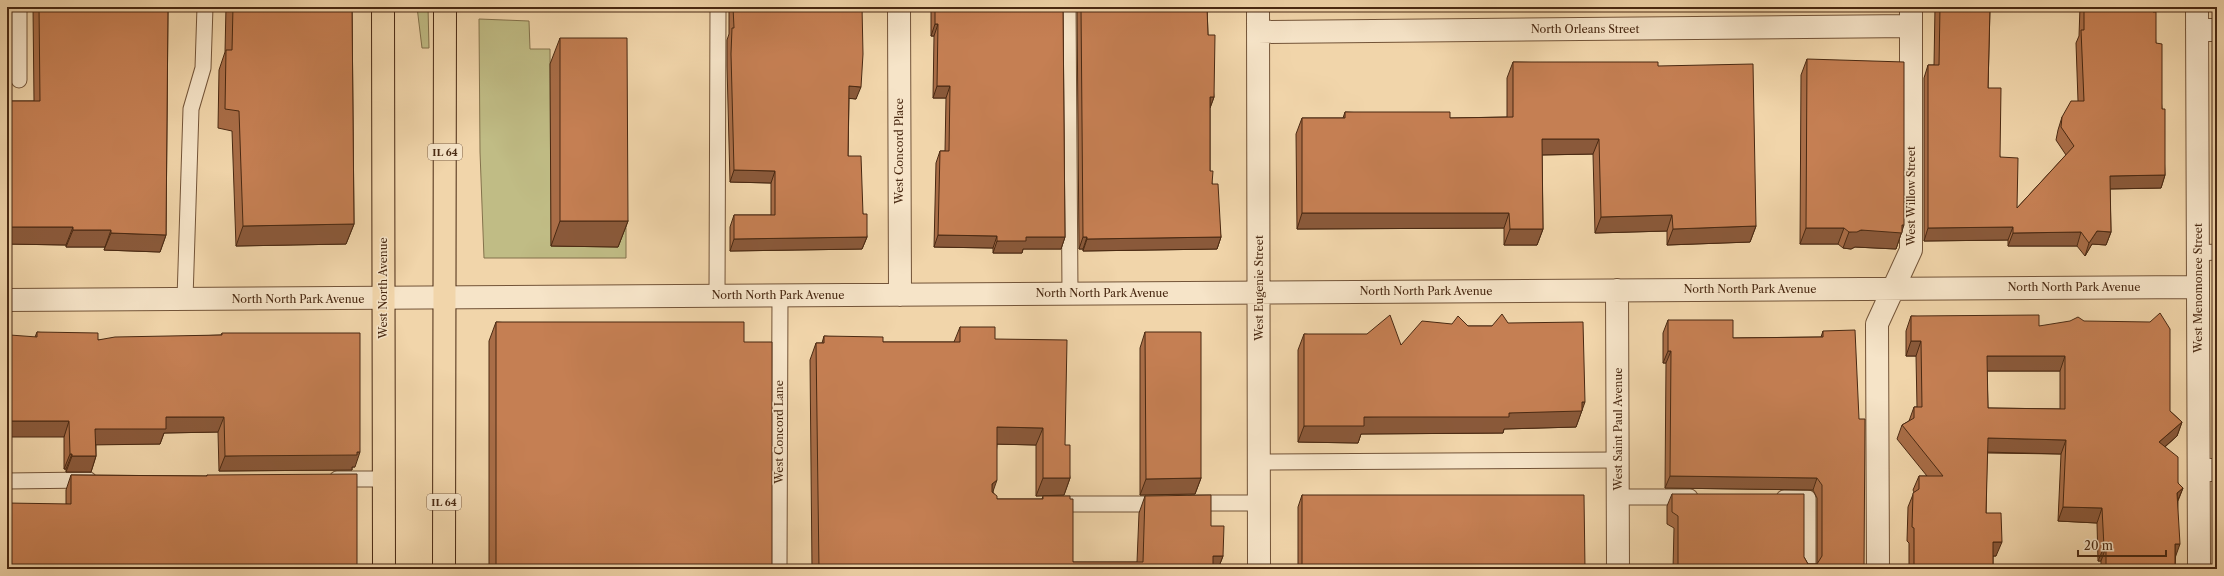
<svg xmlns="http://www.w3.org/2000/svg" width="2224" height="576" font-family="'Libre Caslon Text',serif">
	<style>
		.green { fill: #c0bc85; stroke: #84724c }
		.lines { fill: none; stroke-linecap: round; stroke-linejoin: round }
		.lane-casing { stroke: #735438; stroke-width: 17 }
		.street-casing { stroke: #735438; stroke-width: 24 }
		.primary-casing { stroke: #492912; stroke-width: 24 }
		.lane { stroke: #f6e4c8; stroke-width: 15 }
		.street { stroke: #f6e4c8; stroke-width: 22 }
		.primary { stroke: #f1d5aa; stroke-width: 22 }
		.wall { fill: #a96d47; stroke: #492912; fill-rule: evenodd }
		.shaded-wall { fill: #8a593a; stroke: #492912 }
		.building { fill: #c57f53; stroke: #492912; fill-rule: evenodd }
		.labels { text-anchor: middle; stroke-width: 3; stroke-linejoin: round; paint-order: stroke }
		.shield { fill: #f6e4c8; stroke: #7d6149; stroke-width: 1 }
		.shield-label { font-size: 10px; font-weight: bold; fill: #492912 }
		.street-label { font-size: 11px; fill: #492912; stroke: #f6e4c8 }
	</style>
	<rect width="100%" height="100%" fill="#f1d5aa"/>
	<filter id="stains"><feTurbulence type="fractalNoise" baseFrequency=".005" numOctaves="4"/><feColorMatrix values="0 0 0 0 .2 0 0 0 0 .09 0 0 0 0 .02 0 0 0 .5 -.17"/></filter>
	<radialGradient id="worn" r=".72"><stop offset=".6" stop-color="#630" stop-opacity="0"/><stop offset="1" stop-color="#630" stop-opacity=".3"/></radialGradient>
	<path class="green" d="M417,7h11l1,41h-7z
		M479,19l50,2 1,28h20l1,197 75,-46v58h-142l-4,-106z"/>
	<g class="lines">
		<defs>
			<path id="lane" d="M1068,7l2,286
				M19,80v-73
				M2198,253l19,-1
				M717,296l1,-289
				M185,299l6,-190 12,-41 2,-61
				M1259,462l359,-2
				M337,479h47
				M7,481l82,-1
				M1618,497h72
				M1784,498h24v71
				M1192,503h67
				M1054,504h108
				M779,569l1,-274"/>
			<path id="street" d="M899,7l1,288
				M1258,7l1,562
				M2197,7l2,562
				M2197,30h20
				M1258,32l653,-6
				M1617,290l1,279
				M7,300l2191,-13
				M2199,470h18
				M1878,569l-1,-245 34,-74v-243"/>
			<path id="primary" d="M383,7l1,562
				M444,569l1,-562"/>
		</defs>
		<use href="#lane" class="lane-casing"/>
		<use href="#street" class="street-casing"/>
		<use href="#primary" class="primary-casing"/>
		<use href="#lane" class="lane"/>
		<use href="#street" class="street"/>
		<use href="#primary" class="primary"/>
	</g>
	<path class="wall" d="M33,7h135l-2,228 -6,17 -56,-2 1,-3h-39v-2l-59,-1v-143h27z
		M226,7h126l2,217 -8,20 -110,2 -4,-115 -14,-3 1,-58 6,-18z
		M729,7h133l-6,92 -7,-1 -1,58 15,58 4,23 -5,12 -132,2v-24l4,-12h37v-32l-41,-1 -3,-116v-26l2,-6z
		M931,7h132l2,230 -4,12h-38l-1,4h-29v-5l-59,-1 2,-84 4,-12h5l1,-53h-13l1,-62h-3z
		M1077,7h130l1,28 6,62 -4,11v63l11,66 -4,12 -134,2v-2h-4z
		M1935,7h55l-2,81 12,69 17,51 49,-53 -10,-15 2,-10 4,-13 16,-16 -2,-58 3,-7 1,-29h73v5l9,97 3,66 -4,13 -51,1 1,43 -5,13 -14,-1 -7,12 -8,-10h-69v-6l-84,1v-163l4,-13h6z
		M560,38l68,183 -10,26 -67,-1 -1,-182z
		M1807,59l95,172 -6,18 -41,-2 -4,2 -8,-1 -5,-4h-38l1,-169z
		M1513,62l145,4 98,160 -6,16 -83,3v-14l-72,2 -2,-79 -51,1 1,74 -6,16h-33v-17l-207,1 -1,-95 6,-16h41l2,-6 105,6 57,-1v-39z
		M1911,316l128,10 131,85 12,11 -5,14 -12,11 13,36 5,5 -5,13 -3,68h-74v-8h-3l-1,-38 -39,-2 3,-67 -74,-1 -1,60 10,43h-3v13h-84v-26l-2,-2 1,-34 6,-15 -1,-2 6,-14h8l-30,-37 5,-14 7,-4 5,-14h3l-1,-51h-10v-25zM1987,371h73v38l-72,-1z
		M1668,320l65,18 88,-1 2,-6 41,238h-191l1,-41 -7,-4v-18l5,-12 132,63 4,7h9v-66l-4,-8 -148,-2 1,-125h-3v-30z
		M496,322l248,20 28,227h-283v-228z
		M1508,323l74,87 -6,17 -72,2 -1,4 -142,1 -3,9 -60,-1v-92l6,-16 97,11 67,-19h24z
		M960,327l35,12 70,106 5,33 -6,17 -28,1v-51l-39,-1 -4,48 4,7h45l1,-3 30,66h64l2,-49 6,-17 66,30 12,30 -5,13h-406l-2,-209 6,-17h6l2,-7 59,6h71z
		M37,332l61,8 123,-5 1,-2 133,134h-3v3l-133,1 -1,-39 -54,1 -4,11h-64v12l-5,16h-25v-3h-2v-32l-29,-100z
		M1145,332l56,146 -6,16 -55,1v-147z
		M71,475l135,1 1,-1 150,94 -291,-65v-14z
		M1302,495l283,74h-287v-62z"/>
	<path class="shaded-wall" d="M935,24h3l-4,12h-3z
		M849,86l12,1 -5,12 -12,-1z
		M937,86h13l-4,12h-13z
		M1210,97h4l-4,11z
		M1542,139h57l-6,15 -57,1z
		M734,170l41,1 -4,12 -41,-1z
		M2165,175l-4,13 -56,1 5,-13z
		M1302,213h207l-5,15 -207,1z
		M1672,215l-5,16 -72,2 6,-16z
		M560,221h68l-10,26 -67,-1z
		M354,224l-8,20 -110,2 7,-20z
		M1902,225h2l-8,24 -41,-2 -4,2 -8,-1 6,-16z
		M1756,226l-6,16 -83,3 6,-16z
		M7,227h66l-7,18 -59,-1z
		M2013,227l-5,13 -84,1 4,-13z
		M1806,228h38l-6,16h-38z
		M1510,229h33l-6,16h-33z
		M73,230h38l-6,17h-39z
		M2097,231l14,1 -5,13 -14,-1 -7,12 4,-13z
		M2081,232l-4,14h-69l5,-13z
		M111,233l55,2 -6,17 -56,-2z
		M938,235l59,1 -4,12 -59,-1z
		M867,237l-5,12 -132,2 4,-12z
		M1026,237h39l-4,12h-38l-1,4h-29l4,-12z
		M1083,237h4l-4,12h-4z
		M1221,237l-4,12 -134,2 4,-12z
		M1911,341h10l-5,15h-10z
		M1668,351h3l-5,12h-3z
		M1987,356h78l-5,15h-78z
		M1582,402h3l-9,25 -72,2 -1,4 -142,1 -3,9 -60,-1 6,-16 60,-9 145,-4z
		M166,417h58l-6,15 -54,1 -4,11 -71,1 6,-16z
		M7,421h62l-5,16h-57z
		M2182,422l-5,14 -24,21 6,-15z
		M997,427l46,1 -7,17 -45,-1z
		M1988,438l78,2 -5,14 -78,-2z
		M360,452l-5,15h-3v3l-133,1 6,-15z
		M70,454h2l-6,15h-2z
		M72,456h24l-5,16h-25z
		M1670,476l147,2 -4,12 -148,-2z
		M1043,478h27l-6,17 -28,1z
		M1201,478l-6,16 -55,1 6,-16z
		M997,480l-6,17 1,-13z
		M2183,488l-6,14v-9z
		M2063,507l39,1 -5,15 -39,-2z
		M1993,542h9l-6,14h-8z
		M2175,544h5l-5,14z
		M2104,547h2l-5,14h-3z
		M1213,556h10l-5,13h-10z"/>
	<path class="building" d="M39,7h129l-2,228 -55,-2v-3h-38v-3h-66v-126h33z
		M233,7h119l2,217 -111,2 -4,-115 -14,-2 1,-59h6z
		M733,7h129l1,47 -2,33 -12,-1 -1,70h13l2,58h4v23l-133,2v-24h41v-44l-41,-1 -3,-116 1,-26h2z
		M935,7h128l2,230h-39v4h-29v-5l-59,-1 2,-84h9l1,-65h-13l1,-62h-3z
		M1081,7h126l1,28h7l-1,62h-4v74h3l-1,13h6l3,53 -134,2v-2h-4z
		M1940,7h50l-2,81h13l-1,69 18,1 -1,50 57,-62 -13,-19 1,-10 9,-16h13l-3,-71h3v-23h69v5h3v31l6,1v65h3v66l-55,1 1,56 -14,-1 -8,12 -8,-11 -68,1v-6l-85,1v-163h11z
		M560,38h67l1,183h-68z
		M1807,59l97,3v163h-2v8l-41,-3 -4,2h-8l-5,-4h-38z
		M1513,62h145v4l95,-2 3,162 -83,3 -1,-14 -71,2 -2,-78h-57l1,90h-33l-1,-16h-207v-95h43v-6h105v6l63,-1z
		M2160,313l10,16v82l12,11 -23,20 19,15v26l5,5 -6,5 3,51h-5v25h-69v-22h-2l-2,-39 -39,-1 3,-67 -78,-2 -2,75h15l1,29h-9v27h-79v-41l-2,-1 1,-34 6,-4v-13h24l-41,-51 12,-7v-11h8l-1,-66h-10v-25l128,-1v11l31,-5 8,-4 6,4 66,1zM1987,356h78v53l-77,-1z
		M1502,314l6,9 75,-1 2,80h-3v9l-73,2v4h-145v9h-60v-92h63l23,-19 11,30 21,-24 30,3 6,-8 10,10h24z
		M1668,320h65v18l90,-1v-6l32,-1 4,89h6l-1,150h-186v-53l-6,-4v-18h132v63l4,7h9l5,-8v-71l-5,-7 -147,-2 1,-125h-3z
		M496,322h248v20h28v227h-276z
		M960,327h35v12l72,1 -2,105h5v33h-27v-50l-46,-1v53l-5,4v8l5,4v3h46v-3h27v3h3v63h70l2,-66 66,-1v31h13l-1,30h-10v13h-394l-3,-226h8v-7l59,1v5h77z
		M37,332l61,1v7l17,-3 107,-2v-2h138v119h-3v3l-132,1 -1,-39h-58v12h-71l1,27h-24v-2h-2l-1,-33h-62v-83l3,-3 27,2z
		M1145,332h56v146l-55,1z
		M357,474v95h-350v-66l64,1v-29l136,1v-1z
		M1302,495h282l1,74h-283z"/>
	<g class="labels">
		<g class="shield">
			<rect x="428" y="144" width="34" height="16" rx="3"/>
			<rect x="427" y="494" width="34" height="16" rx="3"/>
		</g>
		<g class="shield-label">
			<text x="445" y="156">IL 64</text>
			<text x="444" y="506">IL 64</text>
		</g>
		<g class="street-label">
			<text x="1585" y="33">North Orleans Street</text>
			<text transform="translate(899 151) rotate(-90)" y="4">West Concord Place</text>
			<text transform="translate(1911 196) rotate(-90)" y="4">West Willow Street</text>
			<text x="2074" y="291">North North Park Avenue</text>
			<text transform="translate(383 288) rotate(-90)" y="4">West North Avenue</text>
			<text transform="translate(1259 288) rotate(-90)" y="4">West Eugenie Street</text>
			<text transform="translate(2198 288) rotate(-90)" y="4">West Menomonee Street</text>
			<text x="1750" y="293">North North Park Avenue</text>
			<text x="1426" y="295">North North Park Avenue</text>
			<text x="1102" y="297">North North Park Avenue</text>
			<text x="778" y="299">North North Park Avenue</text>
			<text x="298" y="303">North North Park Avenue</text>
			<text transform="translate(1618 429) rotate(-90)" y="4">West Saint Paul Avenue</text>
			<text transform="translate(779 432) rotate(-90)" y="4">West Concord Lane</text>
		</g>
	</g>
	<rect width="2224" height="576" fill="none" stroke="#f1d5aa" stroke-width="24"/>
	<rect x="8" y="8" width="2208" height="560" fill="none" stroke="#492912" stroke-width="2"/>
	<rect x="12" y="12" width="2200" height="552" fill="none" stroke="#492912"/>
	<path d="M2078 550v6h88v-6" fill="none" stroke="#492912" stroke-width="2"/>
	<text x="2084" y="550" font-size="12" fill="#492912" stroke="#f6e4c8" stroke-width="3" paint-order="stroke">20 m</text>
	<rect width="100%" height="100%" filter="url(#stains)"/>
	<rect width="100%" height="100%" fill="url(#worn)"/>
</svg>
